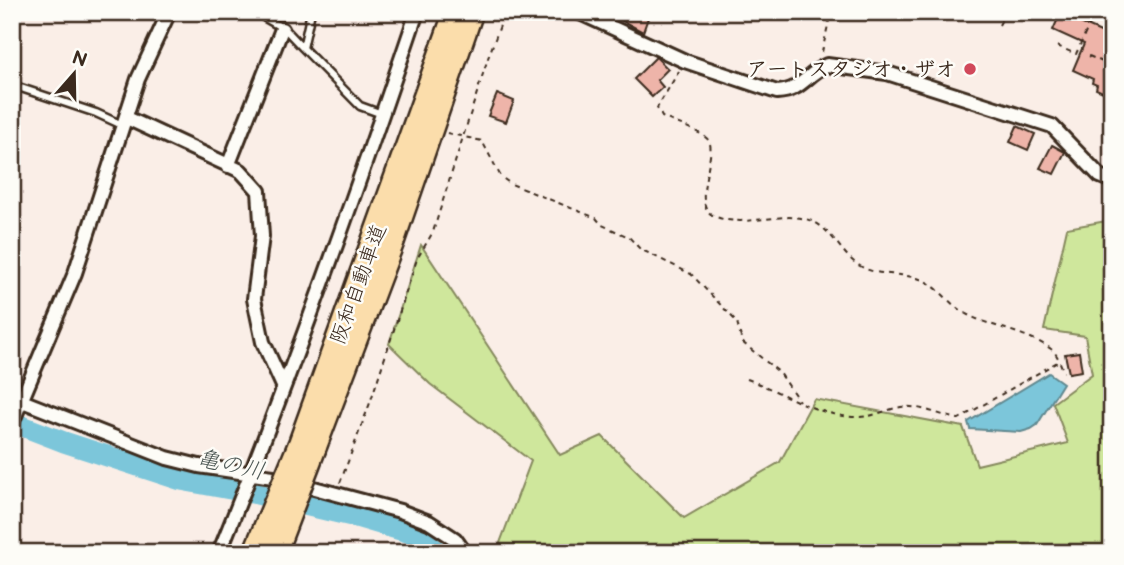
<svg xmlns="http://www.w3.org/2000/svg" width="1124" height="565" font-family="'Balsamiq Sans','Klee One',sans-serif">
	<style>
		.green { fill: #cfe79c; stroke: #85885d; stroke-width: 2 }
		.water { fill: #7bc6da; stroke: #61888f; stroke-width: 2 }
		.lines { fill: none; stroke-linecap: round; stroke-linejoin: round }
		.river { stroke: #7bc6da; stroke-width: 21 }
		.building { fill: #eeb4a9; stroke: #3b2a1e; stroke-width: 2 }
		.service-casing { stroke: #3b2a1e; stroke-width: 11 }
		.minor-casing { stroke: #3b2a1e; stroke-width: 18 }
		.motorway-casing { stroke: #3b2a1e; stroke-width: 26 }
		.path { stroke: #3b2a1e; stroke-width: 2; stroke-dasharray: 5 5; stroke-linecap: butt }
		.service { stroke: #fdfcf7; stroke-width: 6 }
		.minor { stroke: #fdfcf7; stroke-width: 12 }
		.motorway { stroke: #fbddab; stroke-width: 21 }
		.motorway-bridge-casing { stroke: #3b2a1e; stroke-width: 26; stroke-linecap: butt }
		.motorway-bridge { stroke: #fbddab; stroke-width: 21 }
		.poi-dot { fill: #d1495b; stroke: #fdfcf7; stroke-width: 2.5 }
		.labels { text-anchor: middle; stroke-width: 5; stroke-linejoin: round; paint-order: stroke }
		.poi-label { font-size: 21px; font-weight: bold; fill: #3b2a1e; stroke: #fdfcf7; text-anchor: end }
		.street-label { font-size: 21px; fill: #3b2a1e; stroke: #fdfcf7 }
		.water-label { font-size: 23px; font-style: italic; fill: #4e5956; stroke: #fdfcf7 }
	</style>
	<rect width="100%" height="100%" fill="#faeee7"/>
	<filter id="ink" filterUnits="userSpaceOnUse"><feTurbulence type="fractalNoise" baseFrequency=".0143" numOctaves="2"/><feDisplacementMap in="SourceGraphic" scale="14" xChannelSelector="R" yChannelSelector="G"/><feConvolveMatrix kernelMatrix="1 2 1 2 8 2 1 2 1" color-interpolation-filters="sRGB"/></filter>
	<g filter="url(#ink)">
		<path class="green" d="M1112,220v333h-607l-5,-10 31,-82 -101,-77 -41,-40 32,-99 139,210 42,-19 82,82 96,-56 34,-63 149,28 14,38 91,-22 -15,-40 39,-29 -7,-38 -41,-6 23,-102z"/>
		<path class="water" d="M1049,373l14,10 -26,42 -6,4 -10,3 -51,-3 -2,-7z"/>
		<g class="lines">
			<path class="river" d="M12,422l52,20 117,38 76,14 99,23 61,18 22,18"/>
		</g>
		<path class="building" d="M606,12h44l-7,20z
			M1060,14l52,23v17l-8,17 4,1 -3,7 5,2 -5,12 -9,-4 1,-4 -5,-2 1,-4 -20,-9 11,-26 -31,-14z
			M656,57l12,12 -11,11 6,7 -11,10 -18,-18z
			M497,94l17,7 -8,21 -18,-6z
			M1017,126l18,8 -7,16 -18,-8z
			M1052,145l13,7 -11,22 -14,-6z
			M1079,352l3,19 -13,2 -4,-19z"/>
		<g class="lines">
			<defs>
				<path id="service" d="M266,12l-1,6 21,12 17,18
					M311,12l-8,36 57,58 22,8
					M12,85l84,28 26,12"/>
				<path id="minor" d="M578,12l107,49 92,31c25,-1 29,-18 50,-27l60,8 165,53 48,50 12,5
					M127,118l114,53 18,20 3,45 -8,63 9,43 20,44
					M228,166l54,-137
					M12,397l155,61 32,8 74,11 127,34 29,11 26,17 10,14
					M12,423l63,-150 63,-194 31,-67
					M219,553c72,-177 137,-360 198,-541"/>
				<path id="motorway" d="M299,445l156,-433
					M315,448l78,-206 79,-230"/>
			</defs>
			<use href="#service" class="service-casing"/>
			<use href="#minor" class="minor-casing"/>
			<use href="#motorway" class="motorway-casing"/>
			<path class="path" d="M999,25l7,-13
				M1057,46l19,8 19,-42
				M822,52l9,-40
				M1089,56l23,10
				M679,71l-22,37 5,9c10,5 42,15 47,24 8,15 -19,64 5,75 32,14 70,-8 100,6 19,9 28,34 46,44 16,10 40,7 57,12 22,6 32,28 51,37 26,13 59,17 83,34 7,5 9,15 13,23
				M447,133l35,8 19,36 10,7 85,34 6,7 27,12 11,12 51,25 46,48 5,20 38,31 19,28
				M747,379c36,13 73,39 112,38 15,0 28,-8 42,-10 19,-2 40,9 58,12l100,-58
				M340,483l30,-80 47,-144 16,-27 55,-174 17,-46"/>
			<use href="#service" class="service"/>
			<use href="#minor" class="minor"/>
			<use href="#motorway" class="motorway"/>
			<defs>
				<path id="motorway-bridge" d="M254,553l45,-108
					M275,553l40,-105"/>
			</defs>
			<use href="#motorway-bridge" class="motorway-bridge-casing"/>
			<use href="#motorway-bridge" class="motorway-bridge"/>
		</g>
	</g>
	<circle class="poi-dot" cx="970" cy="69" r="7"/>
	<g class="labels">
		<g class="poi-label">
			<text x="956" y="76">アートスタジオ・ザオ</text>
		</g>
		<g class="street-label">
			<text transform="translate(358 284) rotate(-70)" y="7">阪和自動車道</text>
		</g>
		<g class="water-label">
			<text transform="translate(231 464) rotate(12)" y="8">亀の川</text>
		</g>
	</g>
	<rect width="1124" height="565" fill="none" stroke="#fdfcf7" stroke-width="42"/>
	<rect x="21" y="21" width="1082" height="523" fill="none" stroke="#3b2a1e" stroke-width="2.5" filter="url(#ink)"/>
	<g transform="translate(74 74) rotate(20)" stroke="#fdfcf7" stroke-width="5" paint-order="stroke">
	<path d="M0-5L12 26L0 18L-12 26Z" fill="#3b2a1e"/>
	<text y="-10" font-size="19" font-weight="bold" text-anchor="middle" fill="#3b2a1e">N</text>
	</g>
</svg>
